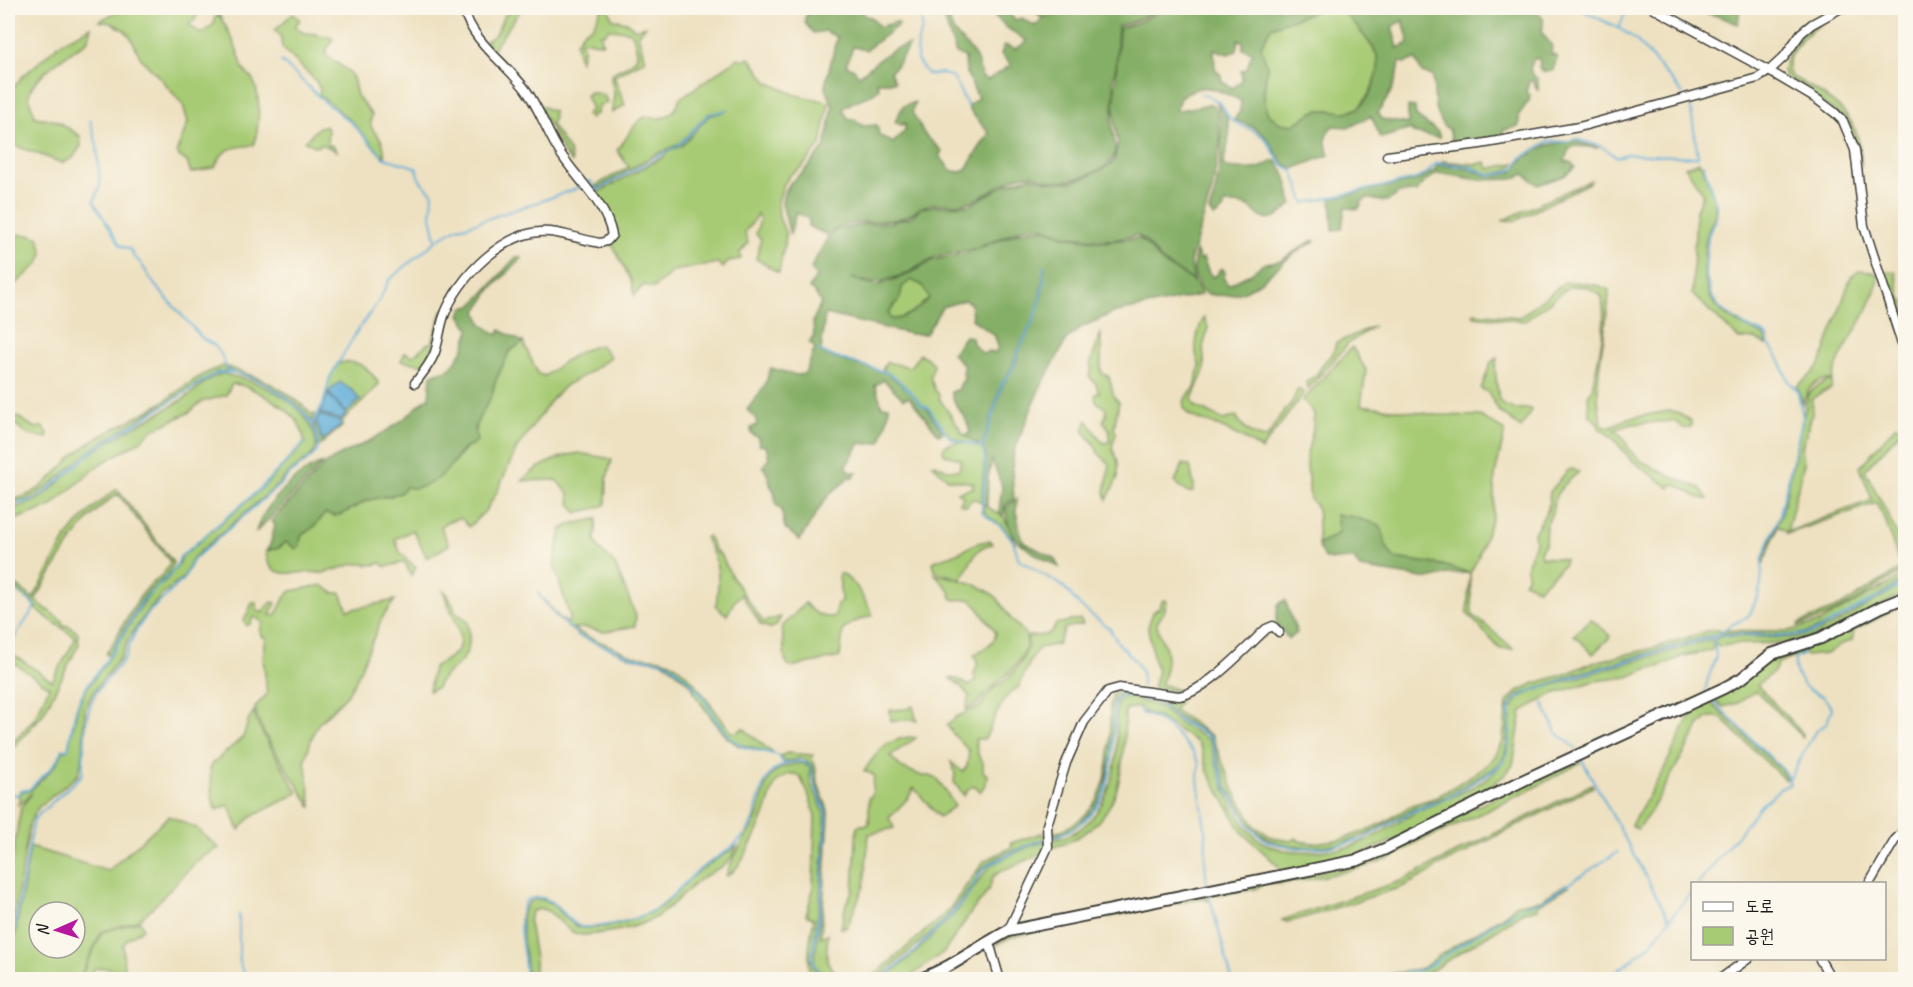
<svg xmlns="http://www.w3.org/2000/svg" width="1913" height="987" font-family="Caveat,'Poor Story',sans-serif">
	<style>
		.green { fill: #a7cb75; stroke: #627448; stroke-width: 1.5; fill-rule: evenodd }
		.forest { fill: #85af66; stroke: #506641; stroke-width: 1.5; fill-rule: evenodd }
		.water { fill: #5eadd8; stroke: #3d647a; stroke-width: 1.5 }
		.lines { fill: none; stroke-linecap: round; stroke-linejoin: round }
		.stream { stroke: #5eadd8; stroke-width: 2 }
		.minor-casing { stroke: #3c3a35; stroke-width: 11 }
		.tertiary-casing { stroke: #3c3a35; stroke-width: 14 }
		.minor { stroke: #fff; stroke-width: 8 }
		.tertiary { stroke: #fff; stroke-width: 10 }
	</style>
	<rect width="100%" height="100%" fill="#fbf7ec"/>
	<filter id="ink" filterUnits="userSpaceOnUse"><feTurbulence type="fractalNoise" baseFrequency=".0167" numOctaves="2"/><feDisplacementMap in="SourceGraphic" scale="12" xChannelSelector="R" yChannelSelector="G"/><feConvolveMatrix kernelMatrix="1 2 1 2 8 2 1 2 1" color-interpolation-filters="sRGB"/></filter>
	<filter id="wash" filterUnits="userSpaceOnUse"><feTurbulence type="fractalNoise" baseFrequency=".008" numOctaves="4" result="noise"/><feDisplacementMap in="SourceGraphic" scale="24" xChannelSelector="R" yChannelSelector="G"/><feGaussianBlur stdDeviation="1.35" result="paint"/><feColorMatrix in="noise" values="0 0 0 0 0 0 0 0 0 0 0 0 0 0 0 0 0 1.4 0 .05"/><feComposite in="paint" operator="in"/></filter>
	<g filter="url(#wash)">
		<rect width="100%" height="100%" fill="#eee1c1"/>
		<path class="green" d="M124,8h58l4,3 10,-1 2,3 -3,7 -6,4 12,10 14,-11 -1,-5 5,-3c10,16 18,32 23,50 1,7 8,10 11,15 9,18 6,46 1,65 -20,3 -30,0 -39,22l-24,6 -4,-11 -8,-6 -2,-5 11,-29 -5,-17 -23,-27 -19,-19 -11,-23 -6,-6 -12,-7 -13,-2z
			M514,8h8l-30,43 -7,-10c13,-5 13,-12 18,-23 2,-4 7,-7 11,-10z
			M602,8h6l5,11 13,3 9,7 11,-3 -8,8 7,26 -31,16 11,29 -13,8c-1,-8 3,-15 2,-22 -1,-7 -4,-10 -3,-17 7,-5 26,-10 26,-20 0,-6 -3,-13 -4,-19l-5,-4 -19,-2 -5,5h-4l3,9c-9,1 -14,-4 -22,-2l3,7 -4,14 -4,-20 8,-11 9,-5z
			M1324,8c4,0 11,-2 14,0 8,2 38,42 40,50 2,16 -7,35 -17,47 -14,16 -32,-1 -48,7 -6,3 -13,9 -19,13l-14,-2 -13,-10 -3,-19 3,-28 -6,-19 10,-20z
			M293,13l7,7 -5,6 9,7 12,1 17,4 -8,16 24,18 4,6 4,18 15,19c-5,16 5,16 10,27 2,4 2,11 3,15l-7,-6 -28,-31c-7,-3 -9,-9 -15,-13 -5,-4 -10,-7 -16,-12l1,-6 -5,-9 -33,-32 -1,-12 -6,-6z
			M1822,23c-14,9 -45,36 -30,54 17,9 48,26 58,43 9,13 11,31 12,46l-10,-35 -6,-12 -61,-43 -2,-5c3,-18 19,-45 39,-48z
			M91,27l-4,15c-14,8 -61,38 -58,57 1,5 5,12 6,18l22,4 23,15 1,10 -9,13 -10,4 -54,-20v-49l14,-17 34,-30 8,-6z
			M739,58l3,2 8,-2 17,24 29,13 33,7 -8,42 -18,22 -12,8 -8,11 -5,17 1,15 7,17 -7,39 -23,-14 5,-20 -5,-5 4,-14 -3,-6c-2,8 -9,12 -12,19l3,10 -8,10 1,6 -12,2 -6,7 -5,-5 -45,8 -19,17 -10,-3 -10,10 -3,-15 -19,-36c9,-18 -5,-36 -15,-51l66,-36 7,-7 11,-4 28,-30 20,-6 -21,4 -29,30 -26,12 -56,33 -2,-3 34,-19 -12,-17c10,-10 16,-28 28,-33 6,-1 9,2 15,1 9,-1 18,-9 19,-19z
			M590,92l14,3 3,7 -9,5 -1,7 -5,1 -1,4 -5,-4 6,-6 -6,-13z
			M538,105l15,6 1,7 -3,6 19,29 2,10 -8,-10z
			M326,126l2,4 -1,14 6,2 4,5 -17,-7 -3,3 -12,-6 14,-14z
			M1442,161l35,3 9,-2 2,7 27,-6 -8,8 -18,3 -19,-8 -28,-4z
			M1699,162c7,10 19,40 16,52 -1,6 -5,12 -7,18 -6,21 -7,58 9,75 13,14 31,21 47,29l3,9 -12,-6h-16l-47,-45 4,-83 7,-18 -18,-26z
			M1591,180l-2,3 -72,37 -15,1z
			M8,234l24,1 7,3 4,16 -4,9 -23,21 -8,-6z
			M1859,271l14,1 5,3c-1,27 -26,58 -37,82 -4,7 -6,15 -9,23 -17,-2 -25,9 -29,24l-6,-18 15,-12 9,-12 30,-85z
			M1895,271l6,28 4,3v43l-21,-72z
			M911,280l11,5 7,13c-11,10 -23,22 -38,21l-3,-5 12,-16 2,-11z
			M1565,282c15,0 31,1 44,8 -1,43 -20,95 -6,136l6,1 20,-9 40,-7 7,1 15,9v6l-6,2 -12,-8 -41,3 -17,6 9,8 5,12 12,11 29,15 30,12 8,11c-13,1 -22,-12 -35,-15l-3,4 -39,-28 -19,-23 -12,-8 -4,-8 -7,-7 -1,-18 4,-7c5,-28 18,-69 8,-95l-13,-7 -17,-1 -45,35 -52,-5 1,-3 46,4z
			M443,309l-5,24 -12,32 -25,-4 4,-9 8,4 14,-12 5,-2z
			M1204,317l4,10 -5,21 2,21 -13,30 3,7 29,14 12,-4c7,12 17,21 31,22l13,-22 12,-14 6,-13 6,4 -43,57c-5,-6 -36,-21 -45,-25 -10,-4 -38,-7 -31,-25 1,-5 6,-7 9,-11 4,-6 1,-15 6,-21 -1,-6 -3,-10 -4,-15 -1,-12 3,-26 8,-36z
			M1374,326l-26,18 -40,45 -2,-7 11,-8 9,-14 7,-6 3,-11z
			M1101,332v40l8,5 5,20 5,5 -5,26 2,5 -4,15 6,14v15l-11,23 -2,-8 5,-28 -12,-11 -3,-8 -12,-15 4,-10 15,22 4,1 4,-2v-11l-7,-9 3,-5v-7l-10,-8 -1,-6 4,-3 -3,-8 -7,-8 3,-7 -2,-4z
			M523,342l15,32 7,2c17,-13 33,-27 55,-31l11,12 -26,18 -19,10 -13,13 -36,50 -21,46 -10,16 -17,17 -8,-9 -15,4 -5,5 8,18 -22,13 -14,-28 -18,9 5,13 16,16 -5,8 -6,-14 -20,5 -4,-4c-13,5 -17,-1 -27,1 -11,3 -21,7 -32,9 -5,0 -9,-1 -14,-1 -19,2 -41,6 -42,-21l13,-3 7,-6 14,3 1,-9 14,-10 10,-13 10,3 31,-15 13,-4h11l16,-11 48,-23 12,-16 8,-3 4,-24 14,-25 3,-13 14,-30z
			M1352,347l14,23 -5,35 77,10 42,1 25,15 -10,43 -2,42 -16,44 -7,13 2,41 42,35h-14l-33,-36 3,-40 -28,-8 -48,-7 -8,-12 -6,-21 -44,-10 3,18 -21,12v-29l-2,-10 -6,-7 -4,-42 7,-27 1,-17 -11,-13z
			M920,354l7,4 7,7 -4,12 5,13 4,5 1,5 24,35 18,12 -32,-10 -23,-31 -5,-1c-12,-13 -23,-29 -40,-35l5,-8 23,5z
			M1497,358l-2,11 4,31 6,6 11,3h16l-11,19 -22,-17 -11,-19 -7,-3 10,-27z
			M347,362c16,0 24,9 32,22 -11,14 -24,24 -36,36v6l-24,20 -5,-22 9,-19 7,-28 8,-14zM317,421l25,3 -21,16z
			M225,366l2,5 -10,1c-39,25 -81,47 -119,73 -34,23 -47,51 -90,60v-4c35,-7 42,-24 66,-46 23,-20 53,-32 79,-47 22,-13 48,-37 72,-42z
			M227,367c31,10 63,22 84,47h4l-3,7c-20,-29 -51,-40 -83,-50z
			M224,374c34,7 77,24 90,60 1,4 3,9 2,14 -4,13 -28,21 -36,35l-87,75 -9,19 -22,18 -18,21 -15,22 -8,19 -27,34 -9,18 -2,46 -5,20 -40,33 -8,14 -22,131v-72l13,-74 11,-14 -14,12 3,-14h9c12,-13 27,-23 33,-40l5,-2 10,-44 8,-16 23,-31 35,-56 9,-12 12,-9 15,-18 1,-6 81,-69 43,-45c-2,-7 -3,-16 -8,-22 -10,-14 -47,-37 -65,-37l-6,11 -25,7 -11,10 -38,18 -11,11 -41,23 -50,43 -42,15v-13c36,-6 46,-23 71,-46 10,-9 23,-17 34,-24 23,-15 49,-26 72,-41 11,-8 25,-23 39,-24z
			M1827,381l5,1 -1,7 -11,4 -7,6 -1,16 -10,32 2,16 -17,69 85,-32 -12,-33 36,-42 6,5 -37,40c13,27 41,72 40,102 -18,6 -33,19 -49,29 -18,10 -38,19 -58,25v-2l43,-18 58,-36 1,-4 -14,-44 -10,-19 -89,31 -1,-2 -8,-6c-4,14 -10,25 -15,39l1,-8 18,-44 26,-118 7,-7z
			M11,416l7,1 17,11 7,-1 6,6 -1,5 -19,-3 -12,-10 -7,-2z
			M956,442h9l17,6 3,9 -4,46 -5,-4 -5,1 -5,6 -7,-3 5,-6 -7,-5 16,-4v-5l-25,-4 -16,-15h4l11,6h12l2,-11 -15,-4 -3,-3 1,-6z
			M579,453l33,6 -5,19 -1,26c-8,6 -19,5 -29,9l-7,-10 -1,-9 -13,-14 -34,1c15,-15 36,-25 57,-28z
			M1183,464l7,2 4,20 -1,6h-6l-12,-10z
			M1572,469l7,3c-8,7 -19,14 -23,24 -4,10 -2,19 -10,27l-1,21 -5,7 1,6 24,2 -1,5 -26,25 -14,-7 3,-5v-13l8,-22 -1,-9 14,-24 2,-17 17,-21z
			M117,489l56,73c-1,12 -12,18 -20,25 -18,16 -31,48 -44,69l-3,-2c15,-22 24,-48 43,-68 8,-8 17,-11 21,-24l-52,-68c-39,24 -59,69 -83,106l27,21 1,4 6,1 9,7 1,11 -36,70 -35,40v-7l27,-29 14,-31 -35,-24 -6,9v-21l44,30 24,-43 -41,-29 1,-2 -5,-7 -23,-15v-6l25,19c11,-17 19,-35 29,-53 13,-22 34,-41 55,-56z
			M982,504l21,12 13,27 -14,-17 -17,-12z
			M597,519l-2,21 4,9 15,14 5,11 17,42 -1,10 -32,6 -17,-4h-13c12,10 27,13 41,19 6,3 11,6 17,8 13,4 29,1 41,8 27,18 39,46 60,69l4,1 7,-5 31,26 -31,-9 -4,1 -11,-8 -15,-18 -18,-25 -3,-9 -24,-21 -5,-3 -33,-5 -51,-21 -22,-18 -20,-26 22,25 9,6 2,-6 -16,-52 7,-35 10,-6z
			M708,536l7,14 7,7 10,20 31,45 18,-5 -5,9 -6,2 -9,-3 -20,-31 -7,8 -7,13 -11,-9c4,-30 4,-42 -11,-68z
			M991,541l2,3c-21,2 -21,21 -32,35l-26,-8 -2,-9c8,-5 14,-4 22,-8 17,-6 15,-12 36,-13z
			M839,574h4l14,13 16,28 -19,7 -11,8 -3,27 -50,10 -5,-7 -3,-33 23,-24c7,9 19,17 30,13l2,-12 4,-3z
			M935,574c20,4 46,9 61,23 6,7 10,16 16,23 8,9 18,14 14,27 -5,17 -20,28 -32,39 -11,10 -15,19 -28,24l3,-14 -9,-11 -11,-7 9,1 11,7 6,-5 -1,-8c3,-7 5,-11 0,-18 9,-6 21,-11 22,-23l-25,-33 -16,1 -4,-2 -1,-7z
			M1905,575v5c-30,16 -75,50 -108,54 -28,4 -56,-5 -84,1l-134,38 -62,23 -9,11v28l-2,15 -2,7 -11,12 -48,28 -28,10 -47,26 -29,11 -28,3 -19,-1 -21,-4 -13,-8 -11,-10 -23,-39 -14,-47 -6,-5 -26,-14 -22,-18 -37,-9 -7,6 -2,58 -9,37 -9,16 -18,18 -26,10v-3c48,-13 59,-51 60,-97 0,-15 -2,-32 4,-46l67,7 -7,12 38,26 22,55 21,36 18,11 18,3 6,-3 2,3 15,2 29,-4 19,-7 21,-9 29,-18 25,-8 45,-28 11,-10 10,-19 4,-38 11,-11 15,-7 35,-11 23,-10 62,-15 58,-18 77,1 30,-8z
			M1905,583v10l-79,40 -34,10 -59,1 -14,3 -4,-5 1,-4 7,-2 72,2 8,-2 17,-5 22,-11z
			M322,585l12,8h7l7,17 47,-10 -13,18 -26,62 -10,16 -28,28 -5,10 -8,26 7,48 -47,-73 -7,-15 -3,-13 12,-13 -4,-37 3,-19 -4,-2 -2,-6 3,-7 -8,-6 -3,1 -1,5 -4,3 -3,-5 9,-20 3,2 1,8 5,1 10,-10 4,1 -6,12 5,1 10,-19 6,-6z
			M443,591l4,2 9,19 11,9c4,17 4,33 -11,45 -9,8 -15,10 -19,22l-8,3 4,-24c7,-4 19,-9 24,-16 10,-15 -9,-43 -14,-60z
			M1905,599v5l-51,26 -2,11 -11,3 -14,10 -21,2 -3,-7 -2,1v4l-23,9 -4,9 -17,13 46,49v3l-47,-46 -18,12 -15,4 -12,-11 69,-42z
			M1163,600l4,1 -3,11 -7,11c1,10 4,14 8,23 4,11 1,28 -4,38l26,9 -34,-5 5,-18 -4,-9 -6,-34 5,-15 6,-4z
			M1080,619l3,5 -18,4 -7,16c-6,2 -14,2 -20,5 -3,2 -18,33 -20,39 -15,4 -26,37 -33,51h-10l4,19 4,4v9l4,4 -1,9 -6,8 -4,-6c-6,0 -10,4 -12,10l-10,-14 1,-9 -4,-11 12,10 4,-6 2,-15 -16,-17 -6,-9 9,-8 23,-10 15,-19 15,-10 12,-16 7,-14v-12c12,0 24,1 28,-12z
			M1591,619l20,17 -18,18 -19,-19z
			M1712,639l2,9 -4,3 -27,5 -24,11 -10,1 -21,9 -33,4 -42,13 -31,17 -9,54 -8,10 -24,18 -32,20 -49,25 -52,21 -67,13 -4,-7 -35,-33 -34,-60 -7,-24 -4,-6 -38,-24 -18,-7 -1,-4 -14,2 -1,3c-2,64 -2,114 -73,136l-2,-7c9,-3 19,-5 27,-10 24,-16 35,-45 39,-73 2,-19 -1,-38 1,-57l8,-5 34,10 20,17 29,16 3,4c7,31 25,86 55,101 14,7 34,8 49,7 16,-1 31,-2 45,-8 20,-8 37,-21 56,-31 25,-12 64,-23 83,-45 20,-23 2,-57 22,-70 12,-8 29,-11 43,-15 49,-16 99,-28 148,-43z
			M1707,699l73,70 7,10 -2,1 -64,-62c-10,-3 -14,-1 -21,7l-51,89 -12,15 -6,-4 32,-54 32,-66z
			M913,706l4,15 -6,-2 -20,3 -1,-12 17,-1z
			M254,711l2,10 8,15 34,57 -47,24 -12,13 -10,-25 -13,5 -4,-12 -2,-29 3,-6 30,-26 6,-18z
			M909,737l7,1 -26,18 11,11 21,9h8l8,3 17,27 -16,11 -25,-29 -6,10 -19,20 5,10 -25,6 -5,52 -17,41 -6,1 5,-25 7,-12 4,-65 12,-2v-27l3,-1 2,-21 -10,-4c14,-20 19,-30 45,-34z
			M787,753l26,2 -1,5c6,7 3,12 5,19 3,15 11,23 12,39l-8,119 7,-3c-2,22 -5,34 18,45h-18l-12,-12 -2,-6 9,-61 5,-83c-4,-20 -15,-30 -15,-51l-10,-8 -19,4 -4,-6z
			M1578,759l2,4 -58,31 -85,40 -17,6 -27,17 -36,12 -46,10 -34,5c-8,-2 -16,0 -21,5l-45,7 -1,-4 136,-25z
			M802,763l8,4v15l10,21 5,15 -5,81 -9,62 5,14 6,4 -12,-1c-3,-21 -1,-38 4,-59l-8,-4 7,-25 2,-75 -7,-22 -8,-16 -4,-3h-8l-12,8c-5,9 -7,21 -11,31 -6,15 -25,59 -39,63 5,-18 17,-33 26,-49 17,-29 3,-60 50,-64z
			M1592,784l1,3 -124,63 -1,2 -32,15 -3,4 -31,16 -102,32 -13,3 -5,-2 119,-39z
			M169,816l27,12 23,20c-30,12 -52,50 -78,70 -8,6 -29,9 -40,14l-22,47h-71l22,-132 78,24zM39,912h36v36h-36z
			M1042,833l3,5 -40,16 -18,10 -7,7 -7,14 -33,40 -63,54 -8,1 79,-69 36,-50 28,-14 -1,-4z
			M1046,842l-2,11 -43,18 -8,6 -4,12 -7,11 -8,8 -29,43 -38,28 -25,1 35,-29 39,-39 34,-47 42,-20z
			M737,846c-7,22 -22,22 -39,35 -14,11 -26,26 -42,36 -19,12 -49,16 -71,18 -25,1 -31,-36 -54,-23l-2,10 6,37v20h-9c3,-22 -13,-61 3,-77 27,-12 32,23 54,26 21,2 62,-10 79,-22 13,-9 21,-22 33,-32 13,-11 29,-18 42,-28z
			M1566,884l3,2 -31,19v4l-12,2 -97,61 -3,2 2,5h-53l15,-5 33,-6 17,-13 65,-40 12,-11 24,-4z
			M1206,894l2,7 -5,-2 -31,5 -161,33 -13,7 -2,4 2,-7 7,-5z
			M140,921l3,8 -16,10 -4,6 1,28c-11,-4 -19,-7 -30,-4l-6,10h-8l22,-47z"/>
		<path class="forest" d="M813,8h49l3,8 6,1 9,10 16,-5 4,2 -34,26 -13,-3 -7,18 8,4 5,7c16,-12 29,-28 50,-31l-12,20 -7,7 5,10h-18l2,6c-10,12 -26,10 -36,21l5,10h6l9,7 14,-1 2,10 14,8 12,-13v-7l-4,2 -6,-3 8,-16 12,-4 -3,10 13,23 17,16 -3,5 13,15 9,1 5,-3 23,-36 -20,-23v-5l9,-7 -12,-26 -1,-15 -9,-3 -14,-42 -6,-4h15c-6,27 13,30 25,50 3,6 3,13 6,19l6,3 23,-15 -10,-11 3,-9 12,4 11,-8 -20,-13 -20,-20h17l11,12 7,-2 13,8 7,-7 -6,-8h-7l-1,-3h10l7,9 11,-4 -2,-5h108l-27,13 -17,5c-1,13 -1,27 -2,41 -1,4 -3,9 -3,13 0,5 2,9 1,14 0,10 -2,21 -2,32 1,11 7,24 -1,35 -9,12 -44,22 -58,20 -8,-1 -15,-5 -22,-6 -21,-2 -42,21 -62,27 -12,4 -24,0 -36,2 -15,2 -16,9 -28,13 -26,9 -56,-1 -78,18l-19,-9 1,-7 -13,-7 -6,23 -8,-32 2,-10 6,-10 15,-13 20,-23 8,-40 -8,-21 12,-49 -12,-6 -12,2 -8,-10v-6z
			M1166,8h158l-53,19 -10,19 6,20 -3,28 3,19 13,10 14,2c6,-4 13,-10 19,-13 15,-7 28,6 45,-4 13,-9 22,-35 20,-50 -2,-10 -31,-44 -40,-50h196c11,12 10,9 8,25l10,13 -1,8 4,1 2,3 -4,12 -10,2 -4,-4 1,-7 -3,-3 -4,2 -3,9 2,6 6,4v12l-5,-10h-4l-3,11 4,3 -1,6 -10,13v12l-15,4 -4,8 -47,7 -4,-16 -6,-3 -8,-19 -2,-31 -11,-3 -7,-14 -9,4 -6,-1c-2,17 -11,36 -22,50l4,7 26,5v-18l7,1 1,9 22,16 2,6 -27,-5 -2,-4 -30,9 -10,-22 -21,11 -17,-1c-10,8 -8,18 -4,29l-36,14c-15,-6 -16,-17 -25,-29 -8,-11 -21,-16 -34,-20l6,-9 1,-10c-26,-12 -35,-21 -61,-4l-4,13c14,0 26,-7 38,-5l3,6 3,30 -8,49 -22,71 4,20 -31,-19 -18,-22 -8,-5 -24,5h-12l-37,-5 -26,-9 -14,2 -47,20 -42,9 -29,17 -25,8h-13l-16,-4 15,5 12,2 28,-10 26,-15 33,-7 54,-21 13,-3h13l18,7 37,6 38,-4c11,6 15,20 27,27 11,7 34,15 35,30l-88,18 -31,14 -15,12 -28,51 -25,62 -2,18 2,29 -9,6 -2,11 -4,-4 3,-26 -10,-26 -4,17 -1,28 -5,-1 4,-47 -3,-10 20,-63c3,-6 6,-10 10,-15 4,-6 5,-16 8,-22 14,-29 24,-48 23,-81l-1,15 -6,31 -22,45 -3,10 -11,18 -19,62 -17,-12 5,-2c-3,-21 -15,-21 -19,-41l6,-2 8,-13 -3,-5 2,-7 -12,-11 13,-18 7,1 1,7 10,10 6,-3 6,2 3,-6 -3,-11 -23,-17 -1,-15 -6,-4 -23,7 -16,27h-15l-86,-20 -4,37 -3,-1 16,8 51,14 26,20 11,14 4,1 17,25 -4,3 -30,-38 -6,2 -19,-19 -9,5 7,21h7c0,13 -5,23 -8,36l-13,2 -8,-1 -14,23 5,6h6l-4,6 -5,-1c-5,10 -14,11 -20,19 -11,14 -18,31 -29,44l-14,-12 -4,-19 -5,-4 -2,-14 -4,-6 -1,-7 -6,-12 6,-8 -3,-12 -7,-1 -1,-7 -7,-5v-5l6,-3 -1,-6 -9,-9 17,-23 7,-19 25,7 9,-1 10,-26 -6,-6 5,-6 -1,-15 8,-19 -6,-9 -6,-5 7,-11 -5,-9 17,-31 8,-7 29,-6 23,-1 23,-6 10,-9 14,-2 35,-1 38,-22 22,-6 20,5h20l17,-5 22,-11 5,-5 4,-18 -3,-17 -1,-19 5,-79 18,-5zM1403,20l6,23 -11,5 -6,-21zM1238,40l5,1v8l9,3 -5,17 -6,2 1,9 -9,8 -11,-6 -1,-7 -6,-6 -1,-20 14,5 9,-3zM911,280l11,5 7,13c-11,10 -23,22 -38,21l-3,-6 12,-15 2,-11z
			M1683,8h57l-2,16 -20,-8z
			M1217,103c16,15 13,32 9,51 -2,6 -4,8 -1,14 17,1 32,5 47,-7h4c11,12 13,28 16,43 -9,9 -20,20 -33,12 -4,-3 -6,-7 -10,-9 -7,-4 -16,-3 -24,-3l-2,6 -9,7 -5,-6c11,-28 17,-80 8,-108z
			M1574,141l25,7 -24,-2 -6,3 -1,6 -4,6 7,1 4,5 -11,9 -26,9 -14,-11 -11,5 -33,1 -42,-7 -16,11 -5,8 -18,1c-12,11 -17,9 -31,5l-6,3 -3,8 -14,-1 -3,21 -9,1 -2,-32 90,-19 13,-8 4,-6 32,4 22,8 20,-5 12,-14 23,-13z
			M1313,240l2,2c-42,16 -55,63 -108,52 -13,-11 -16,-26 -11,-43l4,9 3,-2 6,15 4,4 4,-2 2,-5 3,-2 3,4 -1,7 4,6 20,-10 17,-12 15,-2z
			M516,257l6,1 -31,31 -14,22 5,13 15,11 3,-5 23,12 -14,10 -14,30 -3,13 -14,25 -3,10 2,11c-4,3 -8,5 -12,7 -8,6 -11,15 -18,22 -9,11 -28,21 -41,17l-6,6 -34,8 -24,13 -7,2 -10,-3 -10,13 -14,10 -1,9 -4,4 -10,-7 -7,6 -13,3 4,-6 5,-20 -4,-4 54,-57c16,-12 34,-16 51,-27 12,-7 24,-15 35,-24 7,-6 9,-11 18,-15l2,-23 18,-6 6,-7 8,-12 7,-21 -10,-14 3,-7 9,-2z
			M323,463l-67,69c7,-26 41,-61 67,-69z
			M1017,499l-1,12 5,25 4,7 29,15 5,9c-24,-13 -55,-26 -53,-60z
			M1336,515l14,1 30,9 6,21 8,12 48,7 28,8 -22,1 -19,5 -69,-11 -6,-9c-12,-1 -15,4 -30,-1l-6,-13 21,-12z
			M1285,600l12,33 -8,6 -13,-16 2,-18z"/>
		<path class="water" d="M340,382l13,9 7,9 -14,13 -18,-21z
			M328,394l18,20 -5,6 -21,-7z
			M320,415l21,7 1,3 -20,16 -6,-20z"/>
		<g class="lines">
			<path class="stream" d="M922,8v22l-4,10 -1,20 10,14 5,1 9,-2 12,4 15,30
				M1578,8l44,22 14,10 47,54
				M1619,29l8,-21
				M281,61l48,45c9,3 12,12 21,15l34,37 28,8 5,3c-1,12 10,17 16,25l-2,22 5,24
				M1201,94c6,2 13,4 18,8 6,4 7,14 14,19 11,7 24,8 33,19 12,14 7,21 27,31l12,32 111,-24 10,-5 11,-11 33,4 20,8 7,-1 11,-2 8,-5 6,-10 27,-16 18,1 8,-3 26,7 16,11 10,-3 71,3 -8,-54
				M90,120l7,25 3,40 -6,17 26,43 11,5 3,7 6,5 14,22 49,55 11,6 7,9 7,18
				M1703,164l14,44 -1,9 -8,19 -1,14 -2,22 5,21 9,15 26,18 18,7 5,5v5l11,16 9,21 10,12 5,25 -23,97 -17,43 -2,27 -3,11 -8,19 -6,5 -13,6 -17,11 2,20 -8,23 -3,12
				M588,182l3,-1 5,10 83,-46 29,-30 19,-5
				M361,326l19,-27 9,-19 48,-40 20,-12 10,-2c38,-14 78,-25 116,-40
				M819,350l15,7 51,15 10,5 16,15 11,14h5l23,32 32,9c8,20 -1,44 0,66l20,14 11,14 6,19 45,27 16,19 30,23 8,14 18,19 6,10v14
				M312,425l11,-21 7,-27 29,-49
				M983,447l19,-63 11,-16 3,-11 21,-45 7,-31 -1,-14
				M8,506l25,-6 13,-8 50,-44 119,-74c29,-9 81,24 96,49 5,8 7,17 7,27 -10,14 -27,19 -36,33l-88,76 -11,21 -34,32 -13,19 -6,12 -5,15 -28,33 -7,14 -4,17 -4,53 -48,44 -26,147
				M8,585l22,16 5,6 -27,40
				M539,595l19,23 22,18 52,21 34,5 7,5 17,15 14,17 13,23 14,16 12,9 35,8 6,9
				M1543,703l13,29 21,17
				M1140,708l1,5 18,7 16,13 18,19 6,11 -1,17 8,55 -1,29 2,21
				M1581,758l88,161
				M1789,780l26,-48 12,-9 5,-15 -9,-12c-18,-4 -30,-20 -28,-38l8,-3 -1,-4
				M8,794l11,1 1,-5h9c12,-14 28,-23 34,-41h5c3,-15 5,-31 10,-45 7,-20 22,-33 33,-50 11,-17 20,-35 31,-52 11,-15 34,-27 38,-45l81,-69 43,-45
				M1050,838c68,-20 62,-76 64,-134l3,-6 5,-4 28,6 9,3 20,17 28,15 5,6 10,38 7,14 21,34 15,13 7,3 26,5 31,-1 32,-7 54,-30 33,-12 46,-28 9,-8 5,-10 2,-21 -1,-21 3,-7 14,-10 56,-19 132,-38c34,-5 67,5 100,-4l92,-50
				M1698,884l63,-79 19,-16 10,-5 -4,-11 -6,-6 -69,-68
				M1209,895l23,85
				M239,914v47l3,9 13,10
				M525,980c3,-24 -14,-61 2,-80 27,-11 34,18 54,27 26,0 62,-7 83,-24 13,-10 23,-24 36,-34 18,-13 38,-22 49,-41 10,-15 8,-36 19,-51 9,-13 31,-21 44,-11 -1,21 11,32 15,52l-7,93 -8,46 5,15 8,8
				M880,980l35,-29 38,-38 14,-17 14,-24 7,-7 41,-20 15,-5
				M1388,980l25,-9 10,-1 65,-43 41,-23 11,-2 78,-50
				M1606,980l42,-33 44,-56"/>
		</g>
	</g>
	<g filter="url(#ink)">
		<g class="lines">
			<defs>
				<path id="minor" d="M1653,8l116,63 49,29 16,12 9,9 12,29 9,76 42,130
					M1387,156l93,-12 99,-17 179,-49 11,-7 15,-14 17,-24 11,-9 29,-16
					M415,383c8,-10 16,-20 20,-31 4,-12 5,-25 9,-36 14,-39 62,-88 106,-84 17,2 33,8 50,11l7,-2 5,-6c-7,-34 -36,-56 -53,-84 -12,-19 -20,-43 -33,-61 -21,-28 -53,-47 -63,-82
					M1869,884l26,-44 11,-11
					M1008,931l40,-84 -1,-22 19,-62 18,-41 24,-31 11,-3 60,8c26,-4 67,-48 87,-67l7,-3 6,6
					M987,942l4,7 9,31
					M1819,958l13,22
					M1719,980l30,-22"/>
				<path id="tertiary" d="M918,980c33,-12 60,-33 90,-49l350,-71 27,-11 139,-69 200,-92 18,-10 30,-24 49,-16 60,-31 25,-10"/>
			</defs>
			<use href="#minor" class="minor-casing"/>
			<use href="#tertiary" class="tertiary-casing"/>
			<use href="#minor" class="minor"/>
			<use href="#tertiary" class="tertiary"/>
		</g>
	</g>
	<rect width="1913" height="987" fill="none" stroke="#fbf7ec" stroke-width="30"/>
	<rect x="1691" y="882" width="195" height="78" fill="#fbf7ec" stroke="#a29f99" stroke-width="1.5"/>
	<rect x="1703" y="902" width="30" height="9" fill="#ffffff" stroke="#a29f99" stroke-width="1.5"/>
	<text x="1745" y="912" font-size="18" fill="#1c1c1c">도로</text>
	<rect x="1703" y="927" width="30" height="18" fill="#a7cb75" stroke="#a29f99" stroke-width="1.5"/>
	<text x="1745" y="942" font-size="18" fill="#1c1c1c">공원</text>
	<g transform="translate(57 930) rotate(267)"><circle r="28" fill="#fbf7ec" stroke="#a29f99" stroke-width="1.5"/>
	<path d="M0-4.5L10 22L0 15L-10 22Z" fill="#b5179e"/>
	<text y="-9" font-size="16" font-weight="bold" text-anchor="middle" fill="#1c1c1c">N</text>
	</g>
</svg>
